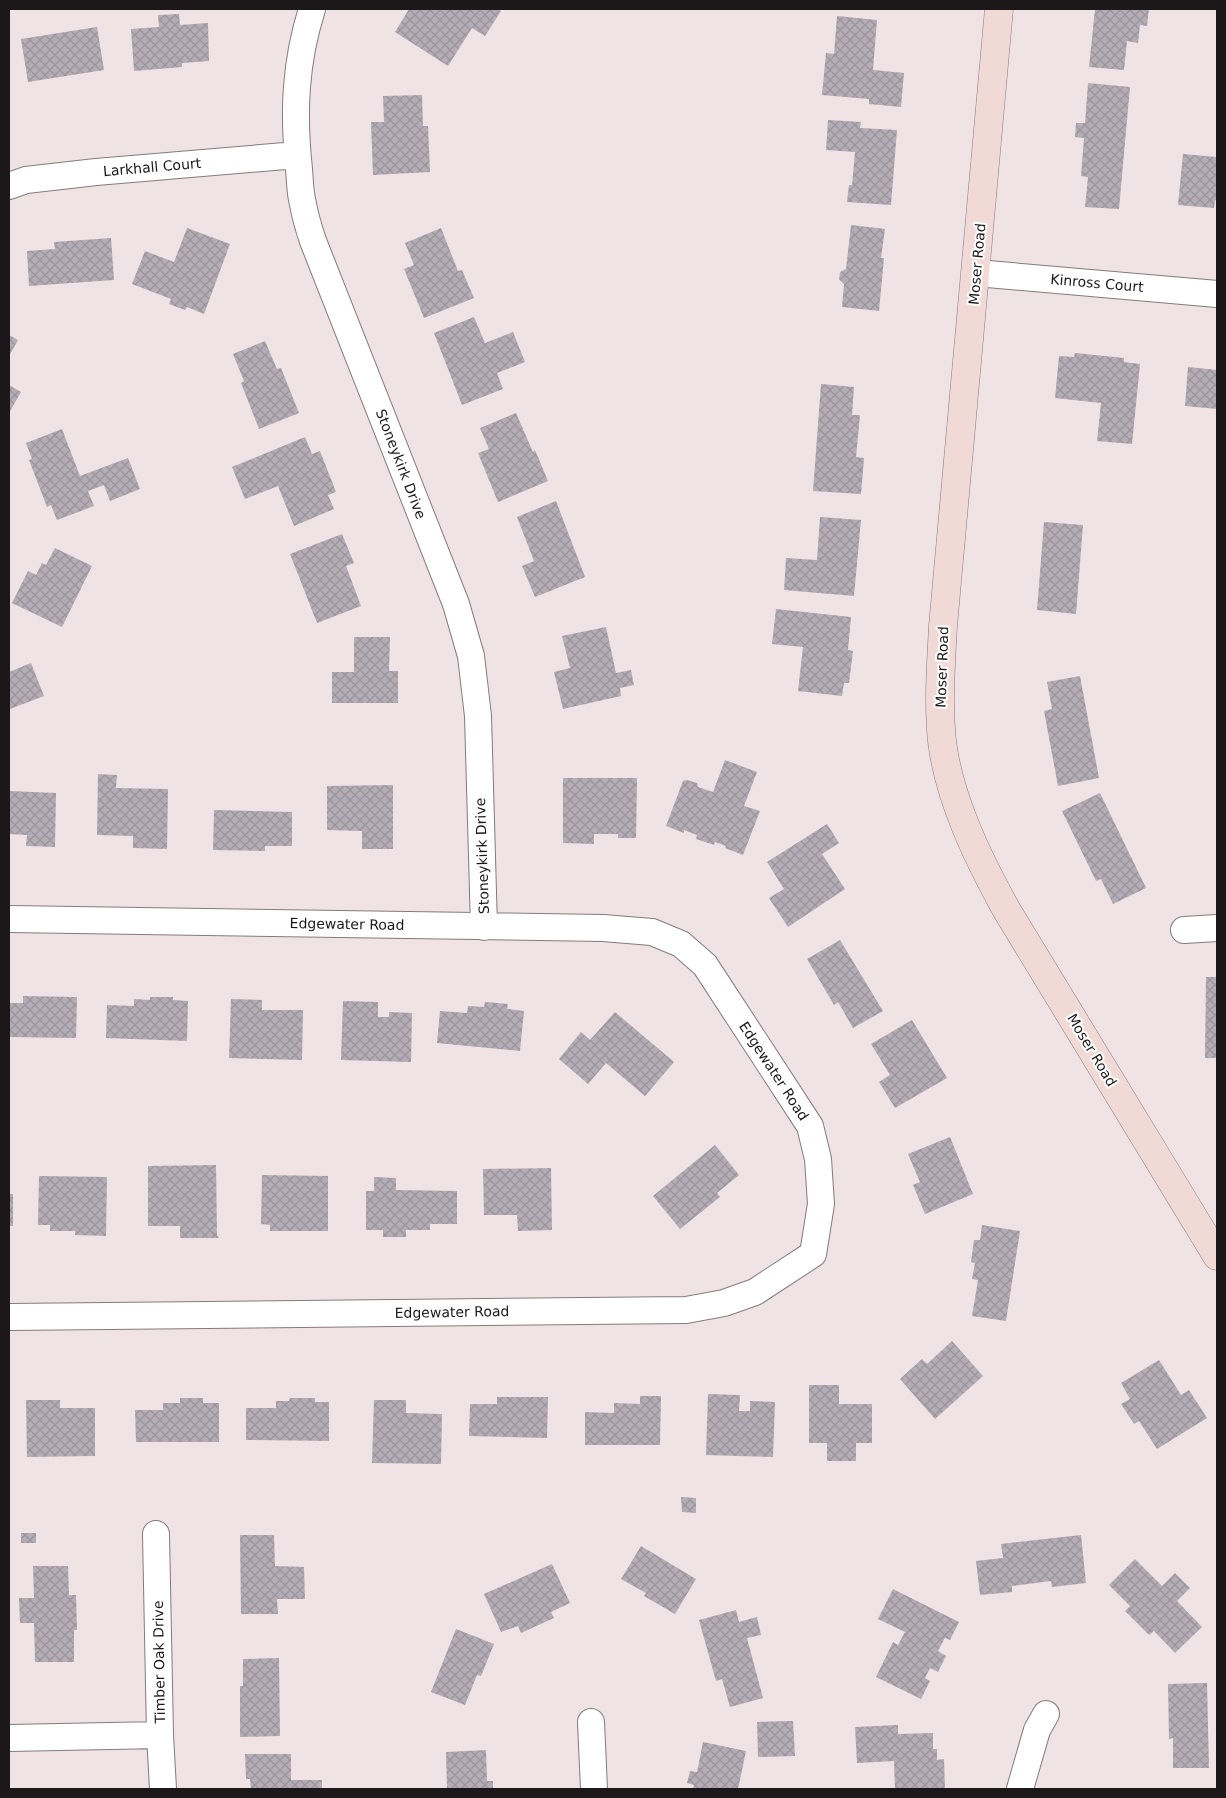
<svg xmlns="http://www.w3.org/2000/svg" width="1226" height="1798" font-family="'DejaVu Sans',sans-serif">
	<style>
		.building { fill: url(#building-cross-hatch) }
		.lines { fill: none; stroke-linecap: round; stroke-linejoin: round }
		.street-casing { stroke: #857a7d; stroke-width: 28 }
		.secondary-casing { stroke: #857a7d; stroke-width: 29 }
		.street { stroke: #fff; stroke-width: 26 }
		.secondary { stroke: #f1dad5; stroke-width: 28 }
		.labels { text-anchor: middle; stroke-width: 4; stroke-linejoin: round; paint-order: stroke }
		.street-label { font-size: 14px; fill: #1c181a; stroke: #fff }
	</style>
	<defs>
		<pattern id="building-cross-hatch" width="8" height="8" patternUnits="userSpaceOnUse" patternTransform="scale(1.25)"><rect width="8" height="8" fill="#b5adb5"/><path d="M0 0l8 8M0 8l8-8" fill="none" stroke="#9b949b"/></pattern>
	</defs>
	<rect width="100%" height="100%" fill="#efe3e6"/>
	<path class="building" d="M409,9h88l4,2 -16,25 -13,-8 -24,38 -53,-34z
		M1095,9h54l-2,17 -7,-1 -2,18 -11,-2 -3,29 -35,-3z
		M179,14l1,11 28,-2 1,38 -27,2v4l-48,4 -3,-42 28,-2 -1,-12z
		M837,16l40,4 -4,50 31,3 -3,34 -32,-3v-5l-47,-4 4,-42 8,1z
		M97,27l7,43 -76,12 -7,-43z
		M1088,83l42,4 -11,122 -34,-2 3,-30 -7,-1 3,-38 -9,-1 1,-14h9z
		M422,95l1,31h5l2,46 -57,3 -2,-53h13l-1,-26z
		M828,120l33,2 -1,6 37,2 -6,75 -44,-3 2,-17h3l3,-33 -29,-2z
		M1183,154l34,3v44l-2,-1 -1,8 -36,-3z
		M851,225l34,4 -4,29h3l-5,53 -37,-4 2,-23 -5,-5 1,-7 6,-3z
		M187,228l43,16 -26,70 -17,-7 -2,3 -16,-6 2,-5 -39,-15 13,-33 29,11z
		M441,228l17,43 4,-1 12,28 -50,20 -20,-49 10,-4 -9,-22z
		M111,238l3,42 -85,6 -2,-35 28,-2 -1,-7z
		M474,317l11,26 28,-11 12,30 -28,11 6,16 -41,16 -28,-72z
		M9,335l9,5 -9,16z
		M265,341l12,28 4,-1 18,45 -40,16 -18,-46 3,-2 -11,-27z
		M1075,353l49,5v4l16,2 -8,80 -35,-3 4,-38 -46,-5 4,-42 15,1z
		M1188,367l29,3v39l-32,-3z
		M821,384l33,3 -2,28h8l-4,42 8,1 -3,36 -48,-3z
		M9,385l12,7 -12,21z
		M516,413l17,39 2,-2 13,31 -50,21 -20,-49 11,-4 -9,-21z
		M62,429l18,47 48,-18 12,31 -30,12 -6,-16 -16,6 6,15 -37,14 -6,-15 -4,2 -18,-47 3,-1 -6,-16z
		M305,437l7,17 8,-3 16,41 -8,3 6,14 -40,17 -16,-40 -33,13 -13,-32z
		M556,501l29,76 -50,20 -13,-31 12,-5 -17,-44z
		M820,517l41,3 -7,76 -70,-6 2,-32 31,2z
		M1044,522l39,3 -7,89 -39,-4z
		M342,534l12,29 -8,3 15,40 -44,17 -27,-69z
		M55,548l37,18 -30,61 -50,-24 16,-32 8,4 6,-12 4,2z
		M776,609l75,8 -3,33 5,1 -4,32h-5l-2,13 -44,-5 5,-44 -31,-3z
		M606,627l10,46 15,-3 3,15 -14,3 1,8 -58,13 -9,-37 16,-4 -8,-32z
		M354,637h36l-1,34h9v32h-66v-31h22z
		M31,663l13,33 -34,13 -1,-3v-34z
		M1080,676l19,102 -41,8 -14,-75 8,-2 -5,-27z
		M725,760l32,12 -13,34 16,5 -17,44 -18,-7 1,-2 -11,-4 -1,3 -18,-6 1,-4 -13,-5v3l-18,-7 17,-45 4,-1 10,3 1,4 15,5z
		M98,774l19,1 -1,13 52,1 -1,60 -34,-1v-12l-36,-1z
		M563,778h74l-1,60h-18v-4h-24v10l-31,-1z
		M393,785v64h-31v-18l-35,-1v-44z
		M9,791l47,2 -1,54 -29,-1 1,-11 -18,-1z
		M1100,793l46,95 -33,16 -12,-25 -5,2 -34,-70z
		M214,810l78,2v34h-27v5l-52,-1z
		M827,824l12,19 -17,11 23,35 -57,38 -19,-29 15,-9 -17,-27z
		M840,940l43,71 -30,17 -15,-26 -4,3 -27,-46z
		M1206,977h11v81h-12z
		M23,996l54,1 -1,41 -67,-1v-34h14z
		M150,997h23v3l15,1 -1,40 -81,-3 1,-33 27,1v-7l16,1z
		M231,999l31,1v10h41l-1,50 -73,-2z
		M343,1001l35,1v15h11v-5l23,1 -1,49 -70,-2z
		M485,1002l23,2 -1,5 17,2 -4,40 -83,-8 3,-32 27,2 1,-7 16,1z
		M615,1012l59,50 -29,34 -39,-33 -18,21 -29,-25 22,-27 9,8z
		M912,1020l35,58 -52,30 -16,-26 11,-7 -19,-31z
		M950,1137l23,57 -48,20 -12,-29 7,-3 -12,-28z
		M715,1145l24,30 -22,18 3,4 -40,32 -27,-33z
		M216,1165l1,70 2,3h-39v-12h-32v-60z
		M551,1168l1,62 -34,1 -1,-16h-33l-1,-46z
		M262,1175l66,1v55h-58v-6l-9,-1z
		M39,1176l68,1 -1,59 -31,-1v-4h-25v-6h-12z
		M374,1177l22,1v12l61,1v33h-27v6h-24v7h-23v-7h-17v-39h8z
		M9,1194h4v32h-4z
		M982,1225l38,6 -14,90 -34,-5 6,-36 -6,-1 3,-16 -4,-1 3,-22h6z
		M952,1341l31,35 -48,43 -35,-40 22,-20 5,5z
		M1159,1360l22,35 8,-5 18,28 -50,31 -18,-28 -5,3 -13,-20 9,-5 -9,-16z
		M809,1385h30v19h33v39h-16v18h-29v-18h-18z
		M708,1394l32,1 -1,16h11v-10l25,1 -2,55 -67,-2z
		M640,1396h21l-1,49h-75v-33l29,1v-10l26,1z
		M497,1397h51l-1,41 -78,-2 1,-32h27z
		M180,1398h23v5h16v39h-83l-1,-32h28v-7h17z
		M290,1398h25v4h14v39l-83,-1v-32h30v-7h13z
		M26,1400h34v8h35v48l-68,1z
		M374,1400h32v13l36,1 -1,50 -69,-1z
		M681,1497l15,1v15l-14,-1z
		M21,1533h15v10h-15z
		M240,1535h34l1,31 29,1 1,32h-28l1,15h-37z
		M1081,1535l5,48 -34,4 -1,-6 -39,5v6l-32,3 -4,-34 27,-3 -2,-14z
		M641,1546l55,33 -21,35 -31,-18 2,-3 -25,-14z
		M1135,1559l27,27 13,-13 15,15 -13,13 25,26 -27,26 -21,-22 -5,4 -24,-24 5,-5 -21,-21z
		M552,1564l18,39 -19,9 3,6 -33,15 -3,-7 -17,6 -17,-38z
		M33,1566h35l1,29h7l1,35h-3v32h-39l-1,-39h-14l-1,-25h15z
		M893,1589l66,33 -9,18 -5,-2 -7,13 8,5 -8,16 -8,-4 -5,10 5,3 -9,18 -45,-22 17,-35 5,3 7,-13 -27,-13z
		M736,1610l3,12 18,-5 4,18 -14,3 16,60 -33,9 -8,-28 -6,2 -17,-61z
		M456,1629l38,15 -13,32 -4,-1 -12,30 -34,-13z
		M279,1658l1,78 -40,1v-51h3v-27z
		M1207,1683l2,85h-36v-30l-4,1 -1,-55z
		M793,1721l2,35 -37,1 -1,-35z
		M898,1725v9l35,-1v16h4v11l7,-1 1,30h-50l-1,-28 -37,2 -2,-36z
		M703,1742l43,9 -8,38h-45l1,-4 -7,-2 3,-12 7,1z
		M486,1750l1,31h6v8h-46l-1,-37z
		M245,1754h46v26h31v9h-71l-1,-10h-4z"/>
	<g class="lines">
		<defs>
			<path id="street" d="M312,9c-17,54 -19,104 -13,160 1,12 1,24 4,35 2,12 6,25 10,37l143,363 15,52 7,60 6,211
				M9,186l17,-6 70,-8 201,-17
				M976,273l241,21
				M9,919l594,9 49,4 29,12 24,21 105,161 8,33 3,45 -8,50 -58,38 -31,11 -38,7 -677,7
				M1184,930l33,-2
				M156,1534l4,201 3,54
				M591,1722l3,67
				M9,1738l151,-3
				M1020,1789l17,-59 9,-16"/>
			<path id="secondary" d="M999,9l-56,617c-2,38 -5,77 -1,115 7,58 36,117 64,168l211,347"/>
		</defs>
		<use href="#street" class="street-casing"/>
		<use href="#secondary" class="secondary-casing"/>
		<use href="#street" class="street"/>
		<use href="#secondary" class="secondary"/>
	</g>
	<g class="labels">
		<g class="street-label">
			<text transform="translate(152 167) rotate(-5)" y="5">Larkhall Court</text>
			<text transform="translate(977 264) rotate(-85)" y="5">Moser Road</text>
			<text transform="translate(1097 283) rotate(5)" y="5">Kinross Court</text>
			<text transform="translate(401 464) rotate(69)" y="5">Stoneykirk Drive</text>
			<text transform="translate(942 667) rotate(-88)" y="5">Moser Road</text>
			<text transform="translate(482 856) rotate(-92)" y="5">Stoneykirk Drive</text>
			<text transform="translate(347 924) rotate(1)" y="5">Edgewater Road</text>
			<text transform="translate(1092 1050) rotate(59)" y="5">Moser Road</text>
			<text transform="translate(774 1071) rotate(57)" y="5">Edgewater Road</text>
			<text transform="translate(452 1312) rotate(-1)" y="5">Edgewater Road</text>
			<text transform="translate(159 1662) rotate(-91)" y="5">Timber Oak Drive</text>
		</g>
	</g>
	<rect width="1226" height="1798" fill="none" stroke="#1c181a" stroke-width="20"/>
</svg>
